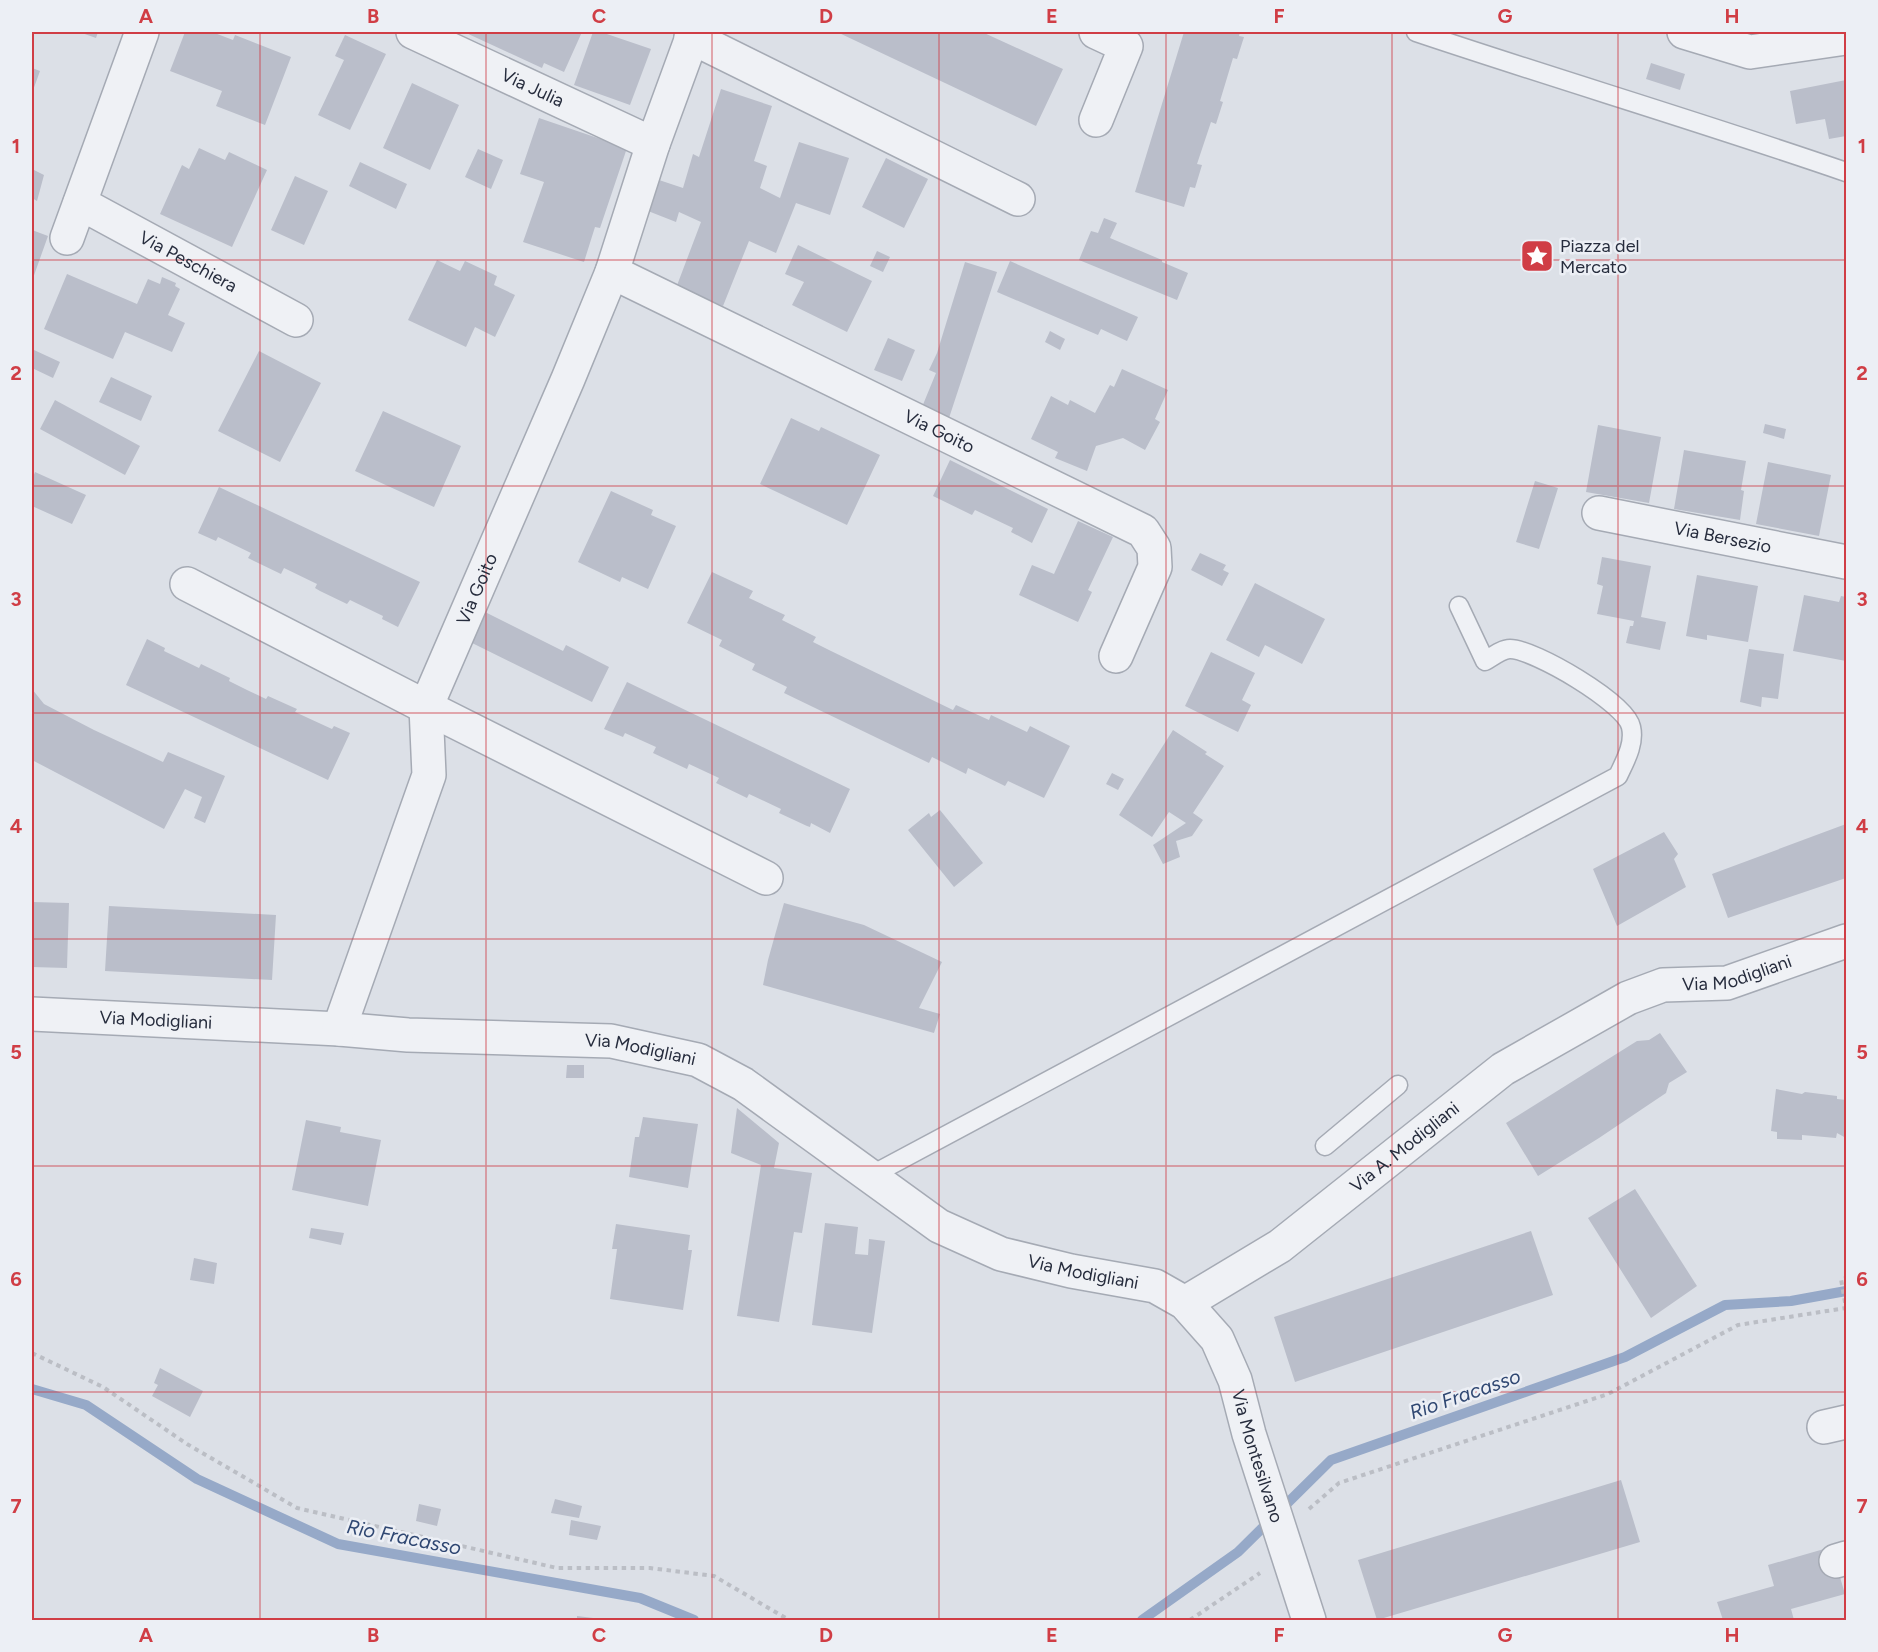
<svg xmlns="http://www.w3.org/2000/svg" width="1878" height="1652" font-family="Figtree,sans-serif">
	<style>
		.lines { fill: none; stroke-linecap: round; stroke-linejoin: round }
		.stream { stroke: #96a9c8; stroke-width: 10 }
		.building { fill: #babeca }
		.service-casing { stroke: #a5aab4; stroke-width: 21 }
		.minor-casing { stroke: #a5aab4; stroke-width: 36 }
		.tertiary-casing { stroke: #a5aab4; stroke-width: 36 }
		.path { stroke: #bbbec5; stroke-width: 4; stroke-dasharray: 4.5 4.5; stroke-linecap: butt }
		.service { stroke: #eff1f5; stroke-width: 18 }
		.minor { stroke: #eff1f5; stroke-width: 33 }
		.tertiary { stroke: #eff1f5; stroke-width: 33 }
		.grid { fill: none; stroke: #d03d45; stroke-width: 1.5; stroke-opacity: 0.55 }
		.labels { text-anchor: middle; stroke-width: 5; stroke-linejoin: round; paint-order: stroke }
		.street-label { font-size: 18px; fill: #262c3d; stroke: #eceff5 }
		.poi-label { font-size: 18px; fill: #262c3d; stroke: #eceff5; text-anchor: start }
		.water-label { font-size: 20px; font-style: italic; fill: #2f4772; stroke: #eceff5 }
		.neatline { fill: none; stroke: #d03d45; stroke-width: 2 }
		.grid-label { font-size: 20px; text-anchor: middle; font-weight: bold; fill: #d03d45 }
	</style>
	<rect width="100%" height="100%" fill="#dce0e7"/>
	<g class="lines">
		<path class="stream" d="M32,1389l54,16 111,74 141,65 302,54 54,22
			M1142,1620l96,-68 93,-92 294,-103 100,-52 66,-4 55,-10"/>
	</g>
	<path class="building" d="M79,32h19l-2,6z
		M185,32h27l21,8 2,-5 56,22 -26,68 -49,-19 6,-15 -52,-20z
		M464,32h118l-18,40 -20,-9 -2,5z
		M593,32h8l50,17 -21,56 -56,-20z
		M837,32h145l81,37 -27,57z
		M1184,32h56l-1,4 5,1 -7,22 -4,-1 -13,43 3,1 -7,22 -5,-2 -14,42 5,1 -7,23 -5,-1 -6,20 -49,-15z
		M345,35l41,19 -36,76 -32,-15 26,-55 -9,-4z
		M1651,63l34,11 -5,16 -34,-11z
		M32,68l8,3 -8,22z
		M1846,80v56l-17,3 -4,-20 -29,5 -6,-33z
		M412,83l47,22 -29,65 -47,-22z
		M721,89l51,17 -18,55 13,5 -7,22 20,10 19,-56 50,16 -19,57 -34,-12 -20,50 -27,-12 -26,65 -47,-18 25,-66 -22,-10 -3,10 -28,-11 11,-31 24,8 10,-34 6,3z
		M539,118l88,30 -27,80 -5,-1 -11,35 -61,-20 21,-60 -24,-8z
		M199,148l26,12 4,-8 38,18 -35,77 -72,-33 22,-49 7,4z
		M478,149l25,11 -12,29 -26,-12z
		M886,158l42,21 -24,49 -42,-21z
		M360,162l47,22 -11,25 -47,-23z
		M32,169l12,6 -7,26 -5,-3z
		M295,176l33,15 -24,54 -33,-15z
		M1104,218l13,5 -7,15 52,22v2l26,11 -11,27 -98,-40 12,-29 7,2z
		M32,230l16,6 -16,45z
		M798,245l74,36 -25,51 -55,-27 12,-23 -19,-8z
		M877,251l13,6 -7,15 -13,-6z
		M437,260l23,11 5,-10 32,15 -3,9 21,10 -20,42 -20,-10 -9,20 -58,-27z
		M1010,261l128,56 -11,24 -26,-12 -3,6 -101,-43z
		M965,262l32,10 -48,146 -27,-11 14,-34 -7,-3 8,-17z
		M67,274l70,30 11,-25 12,5 2,-7 14,6 -1,3 5,3 -12,26 17,8 -13,29 -47,-20 -12,27 -69,-30z
		M1050,331l15,8 -5,11 -15,-8z
		M888,338l27,12 -13,31 -28,-11z
		M34,350l26,12 -7,16 -21,-10v-13z
		M259,351l62,32 -41,79 -62,-31z
		M1122,369l46,21 -13,29 5,3 -15,28 -22,-12 -27,8 -9,25 -32,-13 3,-6 -27,-13 20,-43 17,9 2,-5 25,13 15,-28 4,2z
		M111,377l41,19 -11,25 -42,-19z
		M55,400l85,46 -15,29 -85,-46z
		M383,411l78,35 -27,61 -79,-36z
		M791,418l28,13 2,-4 59,28 -33,70 -87,-41z
		M1765,424l21,5 -2,10 -21,-6z
		M1598,425l63,12 -12,66 -63,-11z
		M1684,450l62,11 -5,29 3,1 -4,29 -66,-11z
		M950,460l98,49 -16,34 -21,-11 2,-4 -38,-18 -3,5 -39,-19z
		M1768,462l63,13 -12,61 -63,-12z
		M35,472l51,23 -14,29 -40,-18v-26z
		M1535,481l23,7 -19,61 -23,-7z
		M219,487l201,95 -22,45 -16,-8 1,-3 -33,-16 -3,4 -27,-13 -5,-3 2,-4 -33,-16 -3,6 -33,-16 3,-5 -33,-16 -2,4 -18,-8z
		M611,491l42,19 -2,5 25,11 -28,63 -26,-12 -2,5 -42,-20z
		M1078,521l35,16 -25,53 4,2 -14,30 -59,-27 13,-30 22,9z
		M1200,553l26,12 -3,5 6,3 -7,13 -31,-16z
		M1602,557l49,9 -10,51 25,5 -6,28 -34,-7 4,-17h3l1,-5 -37,-7 6,-28 -6,-2z
		M712,572l41,19 -4,7 36,17 -3,5 34,17 -3,5 18,9 122,59 3,-5 33,15 2,-5 36,17 3,-6 40,20 -26,52 -36,-17 -3,5 -37,-18 -2,6 -34,-17 -3,6 -145,-70 3,-6 -35,-17 3,-6 -36,-18 3,-6 -35,-17z
		M1697,575l61,11 -10,56 -41,-7v5l-21,-4z
		M1255,583l70,36 -23,45 -37,-19 -6,12 -33,-17z
		M1804,595l35,7 2,-6 5,1v64l-53,-10z
		M483,611l80,40 3,-6 43,22 -17,35 -124,-61z
		M147,639l18,9 -1,3 35,17 2,-4 29,14 -1,3 18,9 19,9 2,-3 29,13 -2,3 37,17 2,-3 16,7 -22,47 -202,-95z
		M1749,649l35,5 -6,45 -16,-2 -1,10 -21,-5z
		M1211,652l44,21 -13,27 9,5 -13,27 -53,-26z
		M627,682l223,107 -20,44 -19,-10 -1,4 -3,-1 -28,-13 2,-4 -32,-15 -2,4 -31,-15 3,-5 -30,-14 -2,5 -34,-16 3,-6 -31,-14 -2,4 -19,-8z
		M32,689l12,15 50,26 69,32 5,-10 57,24 -20,47 -11,-5 8,-21 -17,-8 -21,40 -132,-69z
		M1173,730l34,22 -2,2 19,12 -31,47 10,7 -11,16 -16,5 4,16 -17,7 -10,-19 33,-22 -17,-11 -17,25 -33,-22z
		M1112,773l12,6 -6,11 -12,-6z
		M940,810l43,53 -29,24 -46,-57 21,-17 2,4z
		M1846,824v54l-118,40 -16,-44z
		M1664,832l14,22 -4,5 12,28 -69,39 -24,-57z
		M32,902l37,1 -2,65 -35,-1z
		M784,903l80,22 78,37 -23,46 21,6 -6,19 -171,-48 5,-25z
		M109,906l167,9 -4,65 -167,-9z
		M1660,1033l27,39 -18,11 -3,10 -67,45 -61,38 -32,-53 131,-82 12,-1z
		M567,1065h17v13h-18z
		M1776,1089l26,5 3,-2 32,4v3l9,1v38l-9,-5 -1,5 -34,-3v5l-25,-1v-7l-6,-1z
		M737,1108l42,35 -5,25 38,5 -10,60 -8,-1 -15,90 -42,-6 24,-151 -30,-12z
		M643,1117l55,7 -10,64 -59,-11 6,-40h4z
		M306,1120l35,7 -1,5 41,8 -13,66 -76,-16z
		M1635,1189l62,97 -46,32 -63,-100z
		M825,1223l33,4 -3,27 13,1 1,-16 16,2 -13,92 -60,-8z
		M616,1224l74,11 -2,15h4l-9,60 -73,-11 7,-50h-5z
		M311,1228l33,5 -3,12 -32,-7z
		M1531,1231l22,64 -258,87 -21,-65z
		M194,1258l23,5 -3,21 -24,-4z
		M160,1368l43,23 -13,26 -38,-21 6,-11 -4,-2z
		M1621,1480l19,62 -263,78 -19,-60z
		M555,1499l27,7 -3,12 -28,-5z
		M419,1504l22,5 -4,17 -21,-5z
		M571,1520l30,6 -4,14 -28,-5z
		M1831,1547l14,47 -54,15 3,11h-71l-6,-18 57,-16 -6,-21z
		M577,1616l24,3v1h-24z"/>
	<g class="lines">
		<defs>
			<path id="service" d="M1416,32c143,48 288,91 430,140
				M1325,1146l73,-61
				M870,1176l748,-400c7,-15 17,-32 13,-49 -5,-24 -97,-78 -121,-78 -8,0 -18,8 -25,12l-26,-55"/>
			<g id="minor">
				<path id="s1" d="M413,32l240,112"/>
				<path d="M1096,32l30,14 -30,74"/>
				<path d="M691,37l327,162"/>
				<path id="s2" d="M80,203l216,117"/>
				<path d="M67,238l75,-206"/>
				<path id="s3" d="M612,272l531,259 11,17 1,19 -39,89"/>
				<path id="s4" d="M1599,513l247,49"/>
				<path d="M187,584l239,123 340,171"/>
				<path id="s5" d="M32,1014l307,15 69,6 203,6 87,19 45,24 196,142 62,28 70,17 84,15 30,17 32,36 18,41 14,54 60,186"/>
				<path id="s6" d="M339,1029l90,-254 -3,-68 142,-328 44,-107 41,-128 41,-112"/>
				<path id="s7" d="M1185,1303l95,-57 223,-177 125,-71 35,-13 64,-2 119,-42"/>
				<path d="M1824,1427l22,-5"/>
				<path d="M1836,1561l10,-3"/>
			</g>
			<path id="tertiary" d="M1684,32l66,20 96,-14"/>
		</defs>
		<use href="#service" class="service-casing"/>
		<use href="#minor" class="minor-casing"/>
		<use href="#tertiary" class="tertiary-casing"/>
		<path class="path" d="M32,1353l71,34 84,57 110,64 260,60h93l64,8 75,44
			M1309,1509l30,-26 269,-89 130,-69 108,-17 -5,-29 5,-1
			M1190,1620l70,-47"/>
		<use href="#service" class="service"/>
		<use href="#minor" class="minor"/>
		<use href="#tertiary" class="tertiary"/>
	</g>
	<path class="grid" d="M260,32v1588M486,32v1588M712,32v1588M939,32v1588M1166,32v1588M1392,32v1588M1618,32v1588M32,260h1814M32,486h1814M32,713h1814M32,939h1814M32,1166h1814M32,1392h1814"/>
	<defs>
		<symbol id="sight-square" viewBox="-11 -11 22 22"><rect x="-9" y="-9" width="18" height="18" rx="4" fill="#d03d45" stroke="#eceff5"/><path d="M0-6L1.8-2.2L6-1.7L2.9 1.2L3.7 5.4L0 3.3L-3.7 5.4L-2.9 1.2L-6-1.7L-1.8-2.2Z" fill="#fff"/></symbol>
	</defs>
	<g fill-rule="evenodd">
		<use href="#sight-square" x="1518" y="237" width="38" height="38"/>
	</g>
	<g class="labels">
		<g class="street-label">
			<text dy="6" stroke="none"><textPath href="#s1" startOffset="132">Via Julia</textPath></text>
			<text dy="6" stroke="none"><textPath href="#s2" startOffset="123">Via Peschiera</textPath></text>
			<text dy="6" stroke="none"><textPath href="#s3" startOffset="364">Via Goito</textPath></text>
			<text dy="6" stroke="none"><textPath href="#s4" startOffset="126">Via Bersezio</textPath></text>
			<text dy="6" stroke="none"><textPath href="#s6" startOffset="466">Via Goito</textPath></text>
			<text dy="6" stroke="none"><textPath href="#s7" startOffset="652">Via Modigliani</textPath></text>
			<text dy="6" stroke="none"><textPath href="#s5" startOffset="124">Via Modigliani</textPath></text>
			<text dy="6" stroke="none"><textPath href="#s5" startOffset="610">Via Modigliani</textPath></text>
			<text dy="6" stroke="none"><textPath href="#s7" startOffset="270">Via A. Modigliani</textPath></text>
			<text dy="6" stroke="none"><textPath href="#s5" startOffset="1114">Via Modigliani</textPath></text>
			<text dy="6" stroke="none"><textPath href="#s5" startOffset="1394">Via Montesilvano</textPath></text>
		</g>
		<g class="poi-label">
			<text x="1560" y="252">Piazza del<tspan x="1560" dy="21">Mercato</tspan></text>
		</g>
		<g class="water-label">
			<text transform="translate(1465 1394) rotate(-19)" y="7">Rio Fracasso</text>
			<text transform="translate(404 1537) rotate(11)" y="7">Rio Fracasso</text>
		</g>
	</g>
	<rect width="1878" height="1652" fill="none" stroke="#eceff5" stroke-width="66"/>
	<rect x="33" y="33" width="1812" height="1586" class="neatline"/>
	<g class="grid-label">
		<text x="146" y="23">A</text>
		<text x="373" y="23">B</text>
		<text x="599" y="23">C</text>
		<text x="826" y="23">D</text>
		<text x="1052" y="23">E</text>
		<text x="1279" y="23">F</text>
		<text x="1505" y="23">G</text>
		<text x="1732" y="23">H</text>
		<text x="16" y="153">1</text>
		<text x="1862" y="153">1</text>
		<text x="16" y="380">2</text>
		<text x="1862" y="380">2</text>
		<text x="16" y="606">3</text>
		<text x="1862" y="606">3</text>
		<text x="16" y="833">4</text>
		<text x="1862" y="833">4</text>
		<text x="16" y="1059">5</text>
		<text x="1862" y="1059">5</text>
		<text x="16" y="1286">6</text>
		<text x="1862" y="1286">6</text>
		<text x="16" y="1513">7</text>
		<text x="1862" y="1513">7</text>
		<text x="146" y="1642">A</text>
		<text x="373" y="1642">B</text>
		<text x="599" y="1642">C</text>
		<text x="826" y="1642">D</text>
		<text x="1052" y="1642">E</text>
		<text x="1279" y="1642">F</text>
		<text x="1505" y="1642">G</text>
		<text x="1732" y="1642">H</text>
	</g>
</svg>
